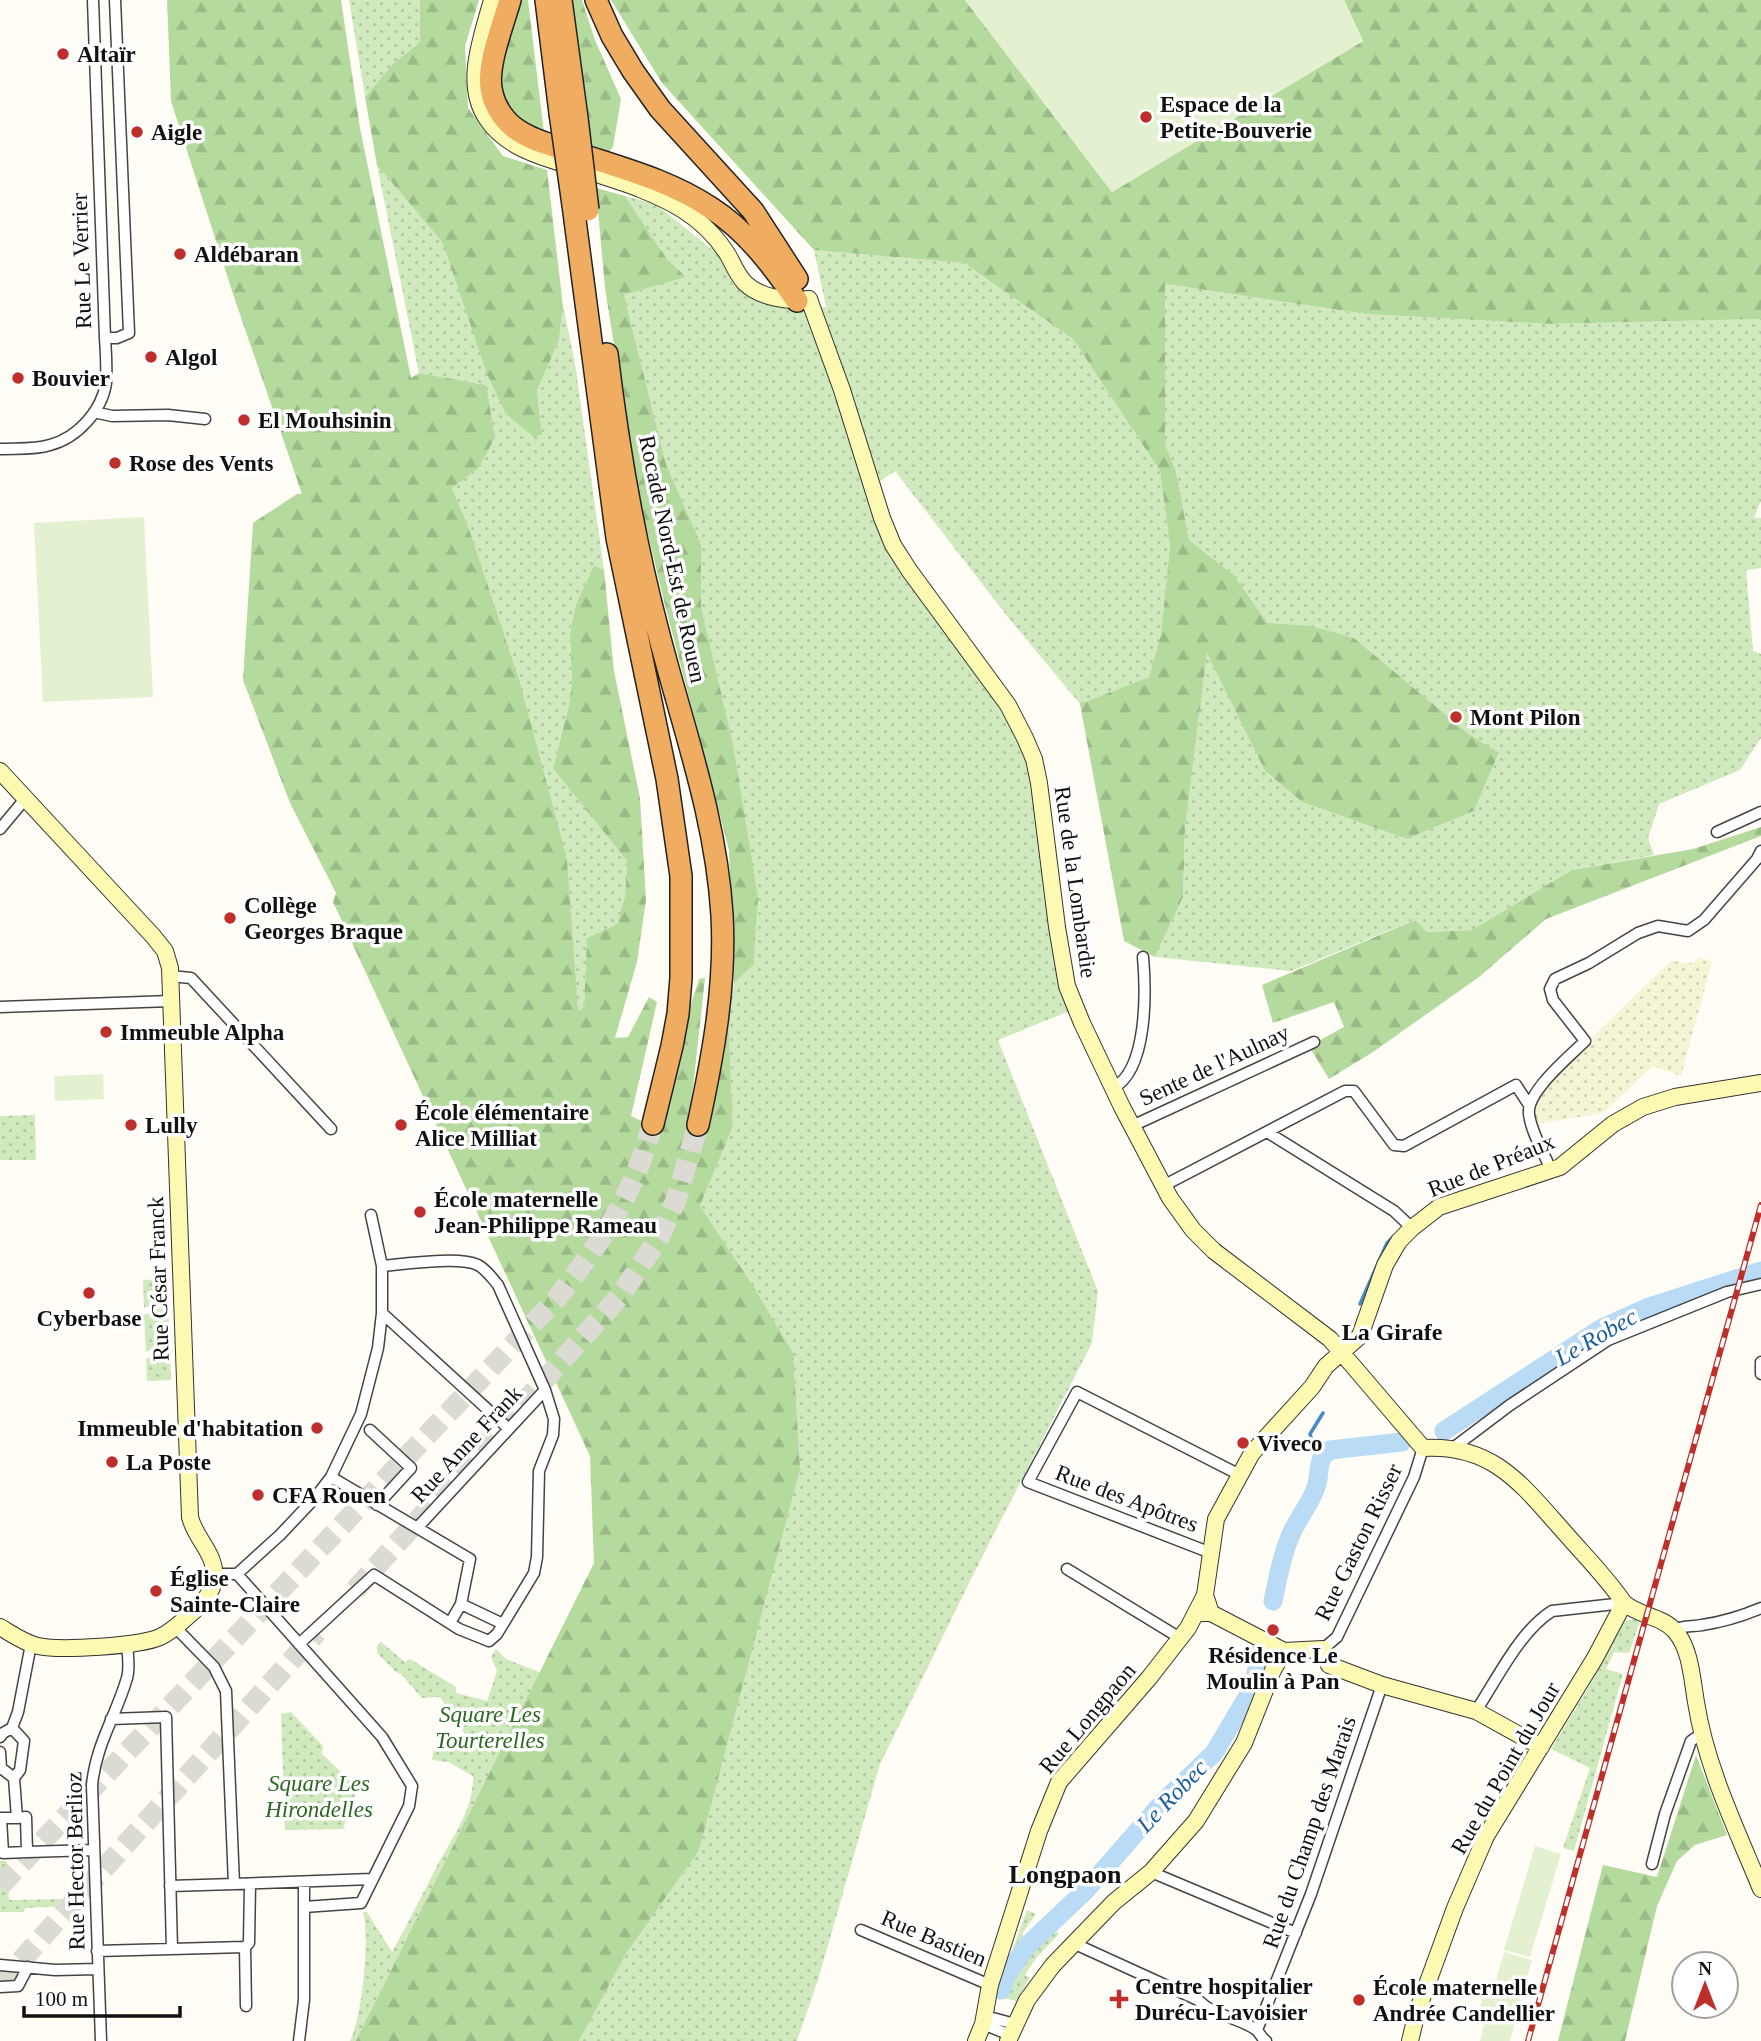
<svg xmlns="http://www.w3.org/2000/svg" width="1761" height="2041" font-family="'Times New Roman',serif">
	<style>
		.farmland { fill: url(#farmland-dots) }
		.grass { fill: url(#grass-dots) }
		.forest { fill: url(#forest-firs) }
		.pitch { fill: #e3f1d0 }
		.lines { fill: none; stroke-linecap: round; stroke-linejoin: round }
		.stream { stroke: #438bca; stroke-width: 3.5 }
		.river { stroke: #badbf5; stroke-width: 19 }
		.highway-tunnel { stroke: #dbdad3; stroke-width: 21; stroke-dasharray: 21 10; stroke-linecap: butt }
		.street-casing { stroke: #444; stroke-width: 13 }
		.secondary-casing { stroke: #333; stroke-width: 18 }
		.highway-casing { stroke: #222; stroke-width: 24 }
		.street { stroke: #fff; stroke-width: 10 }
		.secondary { stroke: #fcfab2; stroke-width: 16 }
		.highway { stroke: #f0ad61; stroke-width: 21 }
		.rail-casing { stroke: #be2f2b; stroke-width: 6 }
		.rail { stroke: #fff; stroke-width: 3.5; stroke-dasharray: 10; stroke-linecap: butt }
		.highway-bridge-casing { stroke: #222; stroke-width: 24; stroke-linecap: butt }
		.highway-bridge { stroke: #f0ad61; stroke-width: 21 }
		.poi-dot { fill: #be2f2b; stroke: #fff; stroke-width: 2.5 }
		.labels { text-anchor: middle; stroke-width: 7; stroke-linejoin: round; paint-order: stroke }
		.poi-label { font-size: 23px; font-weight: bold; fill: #111; stroke: #fff; text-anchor: start }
		.street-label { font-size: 23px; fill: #111; stroke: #fff }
		.park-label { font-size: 23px; font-style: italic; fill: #2b6821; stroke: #fff }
		.neighbourhood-label { font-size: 24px; font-weight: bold; fill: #111; stroke: #fff }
		.water-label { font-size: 24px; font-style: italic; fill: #1c5da1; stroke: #fff }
		.quarter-label { font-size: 26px; font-weight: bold; fill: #111; stroke: #fff }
	</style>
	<defs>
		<pattern id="farmland-dots" width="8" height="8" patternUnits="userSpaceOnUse" patternTransform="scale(1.75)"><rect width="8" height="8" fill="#f5f4d5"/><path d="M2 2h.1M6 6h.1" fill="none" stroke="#d1d0b6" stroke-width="1.8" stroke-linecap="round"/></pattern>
		<pattern id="grass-dots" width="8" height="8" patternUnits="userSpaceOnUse" patternTransform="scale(1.75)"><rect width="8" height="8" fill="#d1e9be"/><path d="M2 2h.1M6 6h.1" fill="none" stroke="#b2c7a2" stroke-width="1.8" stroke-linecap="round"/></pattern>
		<pattern id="forest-firs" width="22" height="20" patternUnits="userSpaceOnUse" patternTransform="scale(1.75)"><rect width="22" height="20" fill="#b4da9e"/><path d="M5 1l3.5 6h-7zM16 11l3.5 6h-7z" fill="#9aba87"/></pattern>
	</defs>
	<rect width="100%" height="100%" fill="#fffdf5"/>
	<path class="farmland" d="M1700,957l12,5 -31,114 -28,-10 -50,47 -68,11 -4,-18 60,-68 80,-77 21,2z"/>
	<path class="grass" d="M349,0h71v42l-27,22 -28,33z
		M377,165l66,78 99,191 -5,-43 22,-51 4,-34 12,57 29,207 -10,-3 -18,37 -6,29 2,48 -3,24 -16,62 74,94 -2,35 -8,28 -30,14 -3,70 -7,3 -10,-152 -99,-333 -16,-38 26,-19 8,-84 -67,-12z
		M625,196l31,8 129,105 41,-2 -12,-57 150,13 109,76 87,132 10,75 -9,88 -12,43 -69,27 -73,-88 -112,-145 -22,15 28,66 121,170 55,286 -79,32 100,251 -6,52 -112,218 -100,203 -62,216 -21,61h-218l48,-89 123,-671 -50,-75 33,-80 -5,-111 6,-32 19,-19 -20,-220 -32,-138v-62l-35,-80 -42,-169 62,-18 -19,-18z
		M1164,284l202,30 184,10 211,-5v182l-7,17h7v50l-15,2 7,81 8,3v84l-21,32 -81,34 -11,34 6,17 -82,15 -100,60 -45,2 -13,-12 -123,51 -136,-14 28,-60 2,-69 22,-177 58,120 37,31 103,37 69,-28 25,-57 -30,-20 -115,-96 -43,-11 -44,-3 -33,-49 -45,-35 -13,-68 -11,-28z
		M35,1115l1,45h-36v-44z
		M167,1279l1,19 -24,10 -1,-28z
		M168,1305l2,35 -24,12 -2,-37z
		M170,1348l1,32 -24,1 -1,-22z
		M1632,1619l8,2 -11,32 -15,-1 -8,17 17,5 -49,177 -11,-3 27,-80 -39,-19 40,-66 32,-61z
		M381,1642l24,20 5,-3 46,28v6l31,8 10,-30 -6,-14 5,-8 10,10 38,15 -183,367h-11c12,-24 20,-102 13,-129h4l25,40c15,-27 29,-55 43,-82 15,-29 39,-60 38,-94l-25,-14 -16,-2 2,-12 32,-12 -26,-39 -18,1 -21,-24 -5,-2 -19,-19v-8z
		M291,1712l32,34 -1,8 36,34 -15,41 -58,1 -4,-116z
		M0,1861h7l2,39 56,-1 1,7 -41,2 -1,4h-24z
		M1027,1910l9,4 -14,20 8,8 -28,37z
		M1050,1925l9,9 -22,23 -12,18 5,3 -14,23 -16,-4c10,-30 28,-50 50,-72z"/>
	<path class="forest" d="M167,0h174l19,128 51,250 8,-5 67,12 9,52 -17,32 -26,19 16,38 52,157 47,176 11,152 6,-4 3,-69 30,-14 8,-28 2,-35 -74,-93 16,-63 3,-24 -2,-48 6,-29 18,-38 10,4 10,101 26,127 6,102 -9,62 -22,76 13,-1 21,-40 8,5 -26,114 27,13 20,-84 21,-66 6,-1 -16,146 39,-109 5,111 -33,80 50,75 43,72 7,116 -101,381 -72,102 -48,89h-223l238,-478 -4,-107 -257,-554 3,-9 -46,-90 -47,-123 10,-157 44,-29h5l-68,-197 -63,-196z
		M420,0h59l-14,46 3,62 35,48 44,14 16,136 -4,34 -22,51 5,43 -8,3 -28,-23 -19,-40 -44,-131 -66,-78 -12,-68 28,-33 27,-22z
		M514,0h14l16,133 -14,-6 -18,-12 -15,-30z
		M568,0h14l13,40 26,59 -8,48 -7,8 -10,-4 -11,-10z
		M611,0h354l147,192 251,-151 -19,-41h417v319l-211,5 -184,-10 -201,-30v160l11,28 13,68 45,35 33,48 44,3 43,12 115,96 30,19 -25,58 -68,28 -104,-37 -37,-31 -58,-118 -22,175 -2,69 -28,60 -31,-16 -44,-237 69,-27 12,-43 9,-88 -10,-75 -87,-132 -109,-76 -150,-13 -152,-167z
		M596,188l29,8 42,63 19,18 -62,18 42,169 35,80v62l32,138 25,154 -5,67 -19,18 -5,-133 -64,-245 -28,-116 -32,-201z
		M1761,827v9l-215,83 -67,58 -106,75 -44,27 -20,-33 35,-19 -10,-25 -61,21 -11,-38 153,-65 12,12 45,-2 100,-60 121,-21z
		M1696,1755l31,80 -32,10 -18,16 -20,45 -32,135h-67l45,-176 54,12z"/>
	<path class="pitch" d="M965,0h379l19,41 -251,151z
		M144,517l9,180 -110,5 -9,-179z
		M103,1074l1,25 -49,2 -1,-25z
		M1535,1846l26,8 -31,103 -26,-7z
		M1504,1952l28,8 -22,81h-30l4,-16 -6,-2 5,-11 -4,-2 10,-31 7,2z"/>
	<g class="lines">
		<path class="stream" d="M1360,1304l27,-61 7,-7
			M1318,1463l-8,-29 13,-21"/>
		<path class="river" d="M1444,1431l158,-103 47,-21 112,-36
			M1273,1601c5,-23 9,-47 19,-69 7,-15 21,-32 25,-48 4,-16 -1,-24 13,-34l72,-8
			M1001,1990l5,-14 21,-30 59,-56 77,-88 51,-49 38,-64 10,-40"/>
		<path class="highway-tunnel" d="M355,1590l265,-294 39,-58 17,-38 22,-75
			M0,1886l558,-589c26,-34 52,-67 70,-106 11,-21 17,-44 25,-67
			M0,1984l317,-352"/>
		<defs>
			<path id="street" d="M105,338h12l12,-5 -14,-333
				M94,412l18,4 56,-1 37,4
				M0,449c16,-1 34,1 50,-4 27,-7 52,-34 56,-62 1,-15 0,-30 -1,-45l-12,-338
				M0,829l25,-30
				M1717,832l44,-20
				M170,976l21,2 140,151
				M0,1007l171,-6
				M1113,1088c35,-18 33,-97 30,-131
				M1132,1126l182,-84
				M1267,1132l127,79 18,17
				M1551,1170c-7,-17 -20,-38 -22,-56 -3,-22 41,-58 56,-73l-32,-41 -3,-11 5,-10 34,-16 49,-30 20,-7 30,5 16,-11 53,-61 4,-8
				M1163,1186l182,-95h9l40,54 10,1 112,-61 13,20
				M382,1313l127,116
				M1761,1362v12
				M370,1430l41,38 -34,37
				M1453,1448l57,-43 98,-65 119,-48 34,-8
				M331,1477l139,82 -9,45 -11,19
				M418,1527l127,-137
				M1211,1553l-183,-71 49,-90 163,83
				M1067,1569l113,69
				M214,1574h23l43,-39 34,-36 17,-22 30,-63 17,-66 4,-35v-47l-11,-51
				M237,1574l145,163 30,49 -3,20 -48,97 -57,4
				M461,1604l42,20
				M175,1627l39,40 12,24 8,193 138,-5
				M1674,1630c9,-5 18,-3 28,-5 20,-3 40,-9 59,-17
				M299,1644l75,-69 85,54 30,12 8,-7 37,-61 3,-16 2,-86 14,-36 1,-16 -9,-29 -47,-105c-6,-7 -11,-15 -20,-20 -18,-9 -74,-1 -96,1
				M1323,1649l14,-12 77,-160 9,-29
				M1476,1711c21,-32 44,-80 76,-100l72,-8
				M111,1719l55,-2 6,232
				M12,1728l12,13 -4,29 -6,8 3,40 9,-1 1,35 67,-2
				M0,1737l3,-4 9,-5 6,-16 13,-68
				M0,1752l1,16 13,10
				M17,1818h-16l2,35 24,-1
				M1652,1864l13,-50 26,-73 10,-7
				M1151,1872l145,61
				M170,1886l64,-2
				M861,1930l129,55
				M1073,1943l125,57c16,16 39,17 57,29 5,3 6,9 11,12
				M245,1947l4,-4 1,-59
				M97,1951l148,-4 1,59
				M0,1965l55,5 43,-1
				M0,1987l18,-1 10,-19
				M985,2016l30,8
				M983,2024l27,11
				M1257,2030l54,-136 71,-209
				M101,2041l-9,-256c4,-41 24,-69 35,-107 3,-10 1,-23 0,-33
				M299,2041l5,-41v-117"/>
			<path id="secondary" d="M492,0c-10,37 -29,84 -5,119 21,32 63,40 97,51 33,11 69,21 99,40 19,12 33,26 45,45 5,9 9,19 16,27 15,16 46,20 65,17l33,91 40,128 11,27 16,25 99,135 17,33 9,21 5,24 18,144 10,59 15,37 40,84 48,91 23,32 21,21 116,88 93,109c71,-4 99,37 142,85 20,23 42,45 59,70 15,13 38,13 51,28 16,18 17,49 21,71 10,65 40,126 65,187
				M0,771l153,165 12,15 5,17 20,549c5,22 28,38 24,63 -2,13 -11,22 -20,31 -11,9 -21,20 -34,26 -20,9 -100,14 -122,9 -14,-3 -26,-12 -38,-19
				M1202,1613h9l73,38 39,-2 6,16 53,20 94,26 65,36
				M1211,1613l-6,-18 11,-76 36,-66 60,-66 14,-21 34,-30 25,-71 14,-24 13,-13 27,-21 121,-40 53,-43 30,-17 32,-10 86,-14
				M976,2041l7,-17 7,-39 49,-154 20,-49 90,-104 39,-50 17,-33
				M1008,2041l19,-41 26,-35 61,-63 37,-30 45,-51 48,-78 29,-73 11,-19
				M1410,2041l7,-29 38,-104 31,-72 109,-178 29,-55"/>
			<path id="highway" d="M510,0c-7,25 -25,69 -18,93 3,15 14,30 27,38 16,11 37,15 54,21 48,16 96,28 138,56 36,23 62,58 86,93
				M546,0l14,113
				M561,0l16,118
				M596,0l16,36 21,35 27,38 93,102 44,68
				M573,205l44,333 50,241 14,97v102l-3,36 -6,32 -19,78
				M607,354c11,93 27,186 51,277 24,94 58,185 64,284 4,71 -9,141 -24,210"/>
		</defs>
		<use href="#street" class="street-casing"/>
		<use href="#secondary" class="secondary-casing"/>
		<use href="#highway" class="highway-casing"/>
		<use href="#street" class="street"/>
		<use href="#secondary" class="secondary"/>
		<use href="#highway" class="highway"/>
		<defs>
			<path id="rail" d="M1528,2041l233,-836"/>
		</defs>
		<use href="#rail" class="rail-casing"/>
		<use href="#rail" class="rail"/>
		<defs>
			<path id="highway-bridge" d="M560,113l13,92
				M577,118l11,92"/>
		</defs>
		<use href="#highway-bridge" class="highway-bridge-casing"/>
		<use href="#highway-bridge" class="highway-bridge"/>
	</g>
	<g class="poi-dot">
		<circle cx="63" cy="54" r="7"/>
		<circle cx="1146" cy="117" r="7"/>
		<circle cx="137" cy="132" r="7"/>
		<circle cx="180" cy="254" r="7"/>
		<circle cx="151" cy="357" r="7"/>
		<circle cx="18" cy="378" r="7"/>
		<circle cx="244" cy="420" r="7"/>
		<circle cx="115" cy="463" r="7"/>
		<circle cx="1456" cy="717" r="7"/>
		<circle cx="230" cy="918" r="7"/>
		<circle cx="106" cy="1032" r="7"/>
		<circle cx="131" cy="1125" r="7"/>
		<circle cx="401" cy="1125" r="7"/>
		<circle cx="420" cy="1212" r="7"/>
		<circle cx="89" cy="1293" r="7"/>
		<circle cx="317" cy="1428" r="7"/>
		<circle cx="1243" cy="1443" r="7"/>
		<circle cx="112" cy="1462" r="7"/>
		<circle cx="258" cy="1495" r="7"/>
		<circle cx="156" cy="1591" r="7"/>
		<circle cx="1273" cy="1630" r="7"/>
		<path d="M1115.5 1988.5h7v7h7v7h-7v7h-7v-7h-7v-7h7z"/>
		<circle cx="1359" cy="2000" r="7"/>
	</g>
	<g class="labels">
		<g class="poi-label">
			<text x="77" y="62">Altaïr</text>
			<text x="1160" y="112">Espace de la<tspan x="1160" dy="26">Petite-Bouverie</tspan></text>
			<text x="151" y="140">Aigle</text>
			<text x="194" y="262">Aldébaran</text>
			<text x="165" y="365">Algol</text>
			<text x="32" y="386">Bouvier</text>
			<text x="258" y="428">El Mouhsinin</text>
			<text x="129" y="471">Rose des Vents</text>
			<text x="1470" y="725">Mont Pilon</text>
			<text x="244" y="913">Collège<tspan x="244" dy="26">Georges Braque</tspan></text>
			<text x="120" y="1040">Immeuble Alpha</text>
			<text x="415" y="1120">École élémentaire<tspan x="415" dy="26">Alice Milliat</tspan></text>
			<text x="145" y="1133">Lully</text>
			<text x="434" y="1207">École maternelle<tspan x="434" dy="26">Jean-Philippe Rameau</tspan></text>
			<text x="89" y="1326" text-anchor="middle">Cyberbase</text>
			<text x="303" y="1436" text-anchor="end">Immeuble d'habitation</text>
			<text x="1257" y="1451">Viveco</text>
			<text x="126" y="1470">La Poste</text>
			<text x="272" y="1503">CFA Rouen</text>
			<text x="170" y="1586">Église<tspan x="170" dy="26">Sainte-Claire</tspan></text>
			<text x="1273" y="1663" text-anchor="middle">Résidence Le<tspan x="1273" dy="26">Moulin à Pan</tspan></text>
			<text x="1135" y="1994">Centre hospitalier<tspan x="1135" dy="26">Durécu-Lavoisier</tspan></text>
			<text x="1373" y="1995">École maternelle<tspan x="1373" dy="26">Andrée Candellier</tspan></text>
		</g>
		<g class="street-label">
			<text transform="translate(81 261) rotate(-92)" y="8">Rue Le Verrier</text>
			<text transform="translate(673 559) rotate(78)" y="8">Rocade Nord-Est de Rouen</text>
			<text transform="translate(1076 882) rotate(82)" y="8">Rue de la Lombardie</text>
			<text transform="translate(1214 1065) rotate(-25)" y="8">Sente de l'Aulnay</text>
			<text transform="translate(1491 1165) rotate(-22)" y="8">Rue de Préaux</text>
			<text transform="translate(158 1279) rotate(-92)" y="8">Rue César Franck</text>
			<text transform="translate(466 1444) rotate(-47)" y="8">Rue Anne Frank</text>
			<text transform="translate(1127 1498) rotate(21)" y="8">Rue des Apôtres</text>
			<text transform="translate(1358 1542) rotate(-64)" y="8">Rue Gaston Risser</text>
			<text transform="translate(1087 1718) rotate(-50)" y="8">Rue Longpaon</text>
			<text transform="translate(1505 1768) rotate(-60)" y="8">Rue du Point du Jour</text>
			<text transform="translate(1309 1832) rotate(-71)" y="8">Rue du Champ des Marais</text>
			<text transform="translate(75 1861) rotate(-91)" y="8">Rue Hector Berlioz</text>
			<text transform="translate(934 1938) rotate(23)" y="8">Rue Bastien</text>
		</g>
		<g class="park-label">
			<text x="490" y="1722">Square Les<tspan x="490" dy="26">Tourterelles</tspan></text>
			<text x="319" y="1791">Square Les<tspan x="319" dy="26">Hirondelles</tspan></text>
		</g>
		<g class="neighbourhood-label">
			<text x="1392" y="1340">La Girafe</text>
		</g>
		<g class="water-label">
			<text transform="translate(1596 1337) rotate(-30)" y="8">Le Robec</text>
			<text transform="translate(1172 1796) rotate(-46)" y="8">Le Robec</text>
		</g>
		<g class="quarter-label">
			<text x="1065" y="1883">Longpaon</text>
		</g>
	</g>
	<g transform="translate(1705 1985)"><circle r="33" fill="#ffffff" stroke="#a0a0a0" stroke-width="2"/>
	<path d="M0-5L12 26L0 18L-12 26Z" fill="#be2f2b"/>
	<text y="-10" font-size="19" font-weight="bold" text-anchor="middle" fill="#111111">N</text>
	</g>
	<path d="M24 2006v10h156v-10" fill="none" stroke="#111111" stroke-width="3.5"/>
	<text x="35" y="2006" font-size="21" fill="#111111" stroke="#ffffff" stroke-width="5" paint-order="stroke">100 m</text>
</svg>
